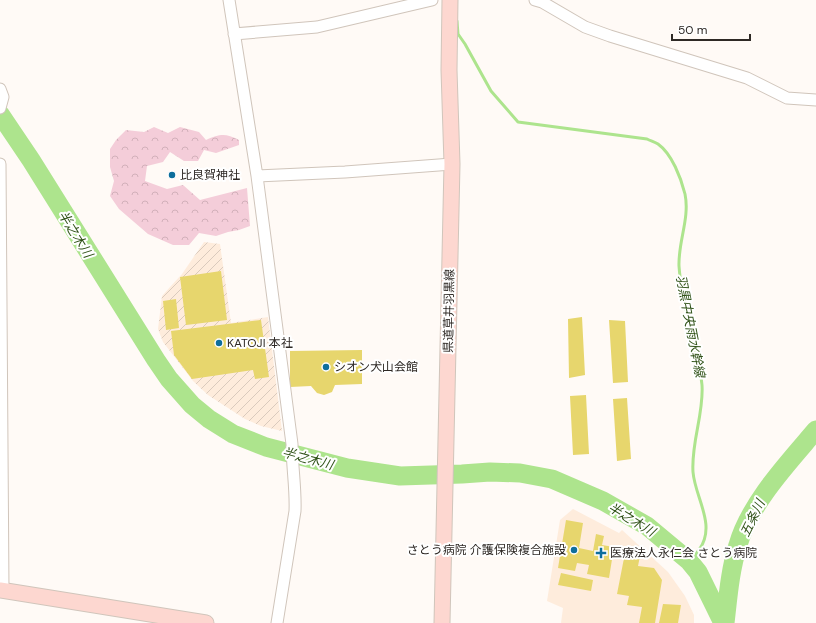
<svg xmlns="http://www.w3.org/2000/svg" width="816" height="623" font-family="'DM Sans','Noto Sans JP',sans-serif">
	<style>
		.built { fill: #feecdc }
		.industrial { fill: url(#industrial-furrows) }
		.forest { fill: url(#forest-crowns) }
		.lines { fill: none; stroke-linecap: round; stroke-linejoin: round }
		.stream { stroke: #ade48d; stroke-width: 3 }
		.river { stroke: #ade48d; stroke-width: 19 }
		.building { fill: #e7d66d }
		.street-casing { stroke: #d0c5bb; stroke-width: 13 }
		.secondary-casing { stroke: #d0c5bb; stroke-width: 17 }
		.street { stroke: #fff; stroke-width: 11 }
		.secondary { stroke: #fdd7d0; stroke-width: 15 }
		.poi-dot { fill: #0d6e9c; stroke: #fff; stroke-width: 1.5 }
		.labels { text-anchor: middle; stroke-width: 4; stroke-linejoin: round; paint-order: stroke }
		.poi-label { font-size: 12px; fill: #2e2925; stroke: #fff; text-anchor: start }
		.street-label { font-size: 12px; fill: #2e2925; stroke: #fff }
		.water-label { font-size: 13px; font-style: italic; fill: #305218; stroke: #fff }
	</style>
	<defs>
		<pattern id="industrial-furrows" width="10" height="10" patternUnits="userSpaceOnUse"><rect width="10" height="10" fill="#feecdc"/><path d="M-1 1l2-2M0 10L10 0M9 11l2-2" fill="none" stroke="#dacabd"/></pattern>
		<pattern id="forest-crowns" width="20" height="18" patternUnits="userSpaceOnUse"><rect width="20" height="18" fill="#f4cdd9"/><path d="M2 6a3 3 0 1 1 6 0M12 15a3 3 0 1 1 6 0" fill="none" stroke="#d2b0ba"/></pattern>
	</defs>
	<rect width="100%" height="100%" fill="#fffaf6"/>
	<path class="built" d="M573,509l46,24 3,-3 46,42 17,24 9,19v8h-133l2,-15 -16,-7 13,-81z"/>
	<path class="industrial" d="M204,242l16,2 11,79 37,-6 14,114 -21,-5 -16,-7 -37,-24 -15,-14 -30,-39 -5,-13 4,-33 8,-9 12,-13z"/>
	<path class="forest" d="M154,127l14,6 12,-6 19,5 7,8c14,-6 19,-7 33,0v5l-23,8 -12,-3 -6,11h-14l-14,-9 -7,10 -16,4 -2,15 22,8 16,-4 17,15 47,-12 3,38 -11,4 -11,2 -12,4 -17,-3 -10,12h-16l-25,-11 -29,-25 -9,-13 4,-15 -4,-14v-18l6,-9 10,-10 18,2z"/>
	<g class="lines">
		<path class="stream" d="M457,21l1,13 7,10 26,47 27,31 129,17c4,2 8,3 11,5 14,10 23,34 27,50 5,24 -7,48 -6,72 2,29 9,56 15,83 3,12 7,24 8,36 2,29 -11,57 -9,87 2,26 24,53 6,78 -3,4 -6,8 -10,11"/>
		<path class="river" d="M0,114l31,46 125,200 13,19 23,26 17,14 24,15 33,13 81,21 53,8 62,-2 28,-2 30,1 32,6 51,22 44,25 42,35 9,11 25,51
			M725,623c3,-26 5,-53 13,-78 12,-42 50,-82 78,-115"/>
	</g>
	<path class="building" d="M221,271l6,49 -41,5 -6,-48z
		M176,299l3,29 -13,2 -3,-29z
		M582,317l3,58 -16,3 -1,-59z
		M261,320l8,57 -14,2 -2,-9 -61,9 -18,-24 -3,-24z
		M609,320l16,1 3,61 -15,1z
		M362,350v34l-27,1 -3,7 -8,3 -7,-2 -6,-7 -21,1v-36z
		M586,395l3,59 -16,1 -3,-59z
		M627,398l4,61 -14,2 -4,-62z
		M566,520l17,3 -4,25 14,3 3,-17 8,2 -2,9 12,2 -5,31 -22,-4 2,-9 -12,-2 -2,8 -17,-3z
		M625,553l15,3 -2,10 16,2 8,12 -7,43h-16l3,-16 -15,-2 2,-9 -12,-2z
		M561,573l32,7 -2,11 -33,-6z
		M663,604l18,1 -3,18h-19z"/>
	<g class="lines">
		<defs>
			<path id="street" d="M229,0l28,176 35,268c0,23 4,45 3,67l-18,112
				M535,0l7,2 43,25 25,9 137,42 40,20 29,2
				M234,34l83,-7 115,-27
				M0,89l3,8 -3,11
				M0,164l3,426
				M257,176l88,-4 107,-8"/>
			<path id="secondary" d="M0,590l206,33
				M442,623l10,-459 -3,-94 1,-70"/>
		</defs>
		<use href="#street" class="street-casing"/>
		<use href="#secondary" class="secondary-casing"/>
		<use href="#street" class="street"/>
		<use href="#secondary" class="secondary"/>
	</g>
	<g class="poi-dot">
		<circle cx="172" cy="175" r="4"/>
		<circle cx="219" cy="343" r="4"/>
		<circle cx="326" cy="367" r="4"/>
		<circle cx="574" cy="550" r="4"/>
		<path d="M599 547h4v4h4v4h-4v4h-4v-4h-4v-4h4z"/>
	</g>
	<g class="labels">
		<g class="poi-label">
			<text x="180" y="179">比良賀神社</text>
			<text x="227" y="347">KATOJI 本社</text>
			<text x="334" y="371">シオン犬山会館</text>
			<text x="566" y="554" text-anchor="end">さとう病院 介護保険複合施設</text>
			<text x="610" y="557">医療法人永仁会 さとう病院</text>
		</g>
		<g class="street-label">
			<text transform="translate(449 311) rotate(-89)" y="4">県道草井羽黒線</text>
		</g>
		<g class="water-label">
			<text transform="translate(76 234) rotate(58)" y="5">半之木川</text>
			<text transform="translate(691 326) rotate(79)" y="5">羽黒中央雨水幹線</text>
			<text transform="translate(308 458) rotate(15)" y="5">半之木川</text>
			<text transform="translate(752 518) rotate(-64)" y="5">五条川</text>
			<text transform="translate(632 519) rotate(31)" y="5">半之木川</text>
		</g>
	</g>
	<path d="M672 34v6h78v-6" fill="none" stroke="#2e2925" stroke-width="2"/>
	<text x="678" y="34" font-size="12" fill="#2e2925" stroke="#ffffff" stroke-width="3" paint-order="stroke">50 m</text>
</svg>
